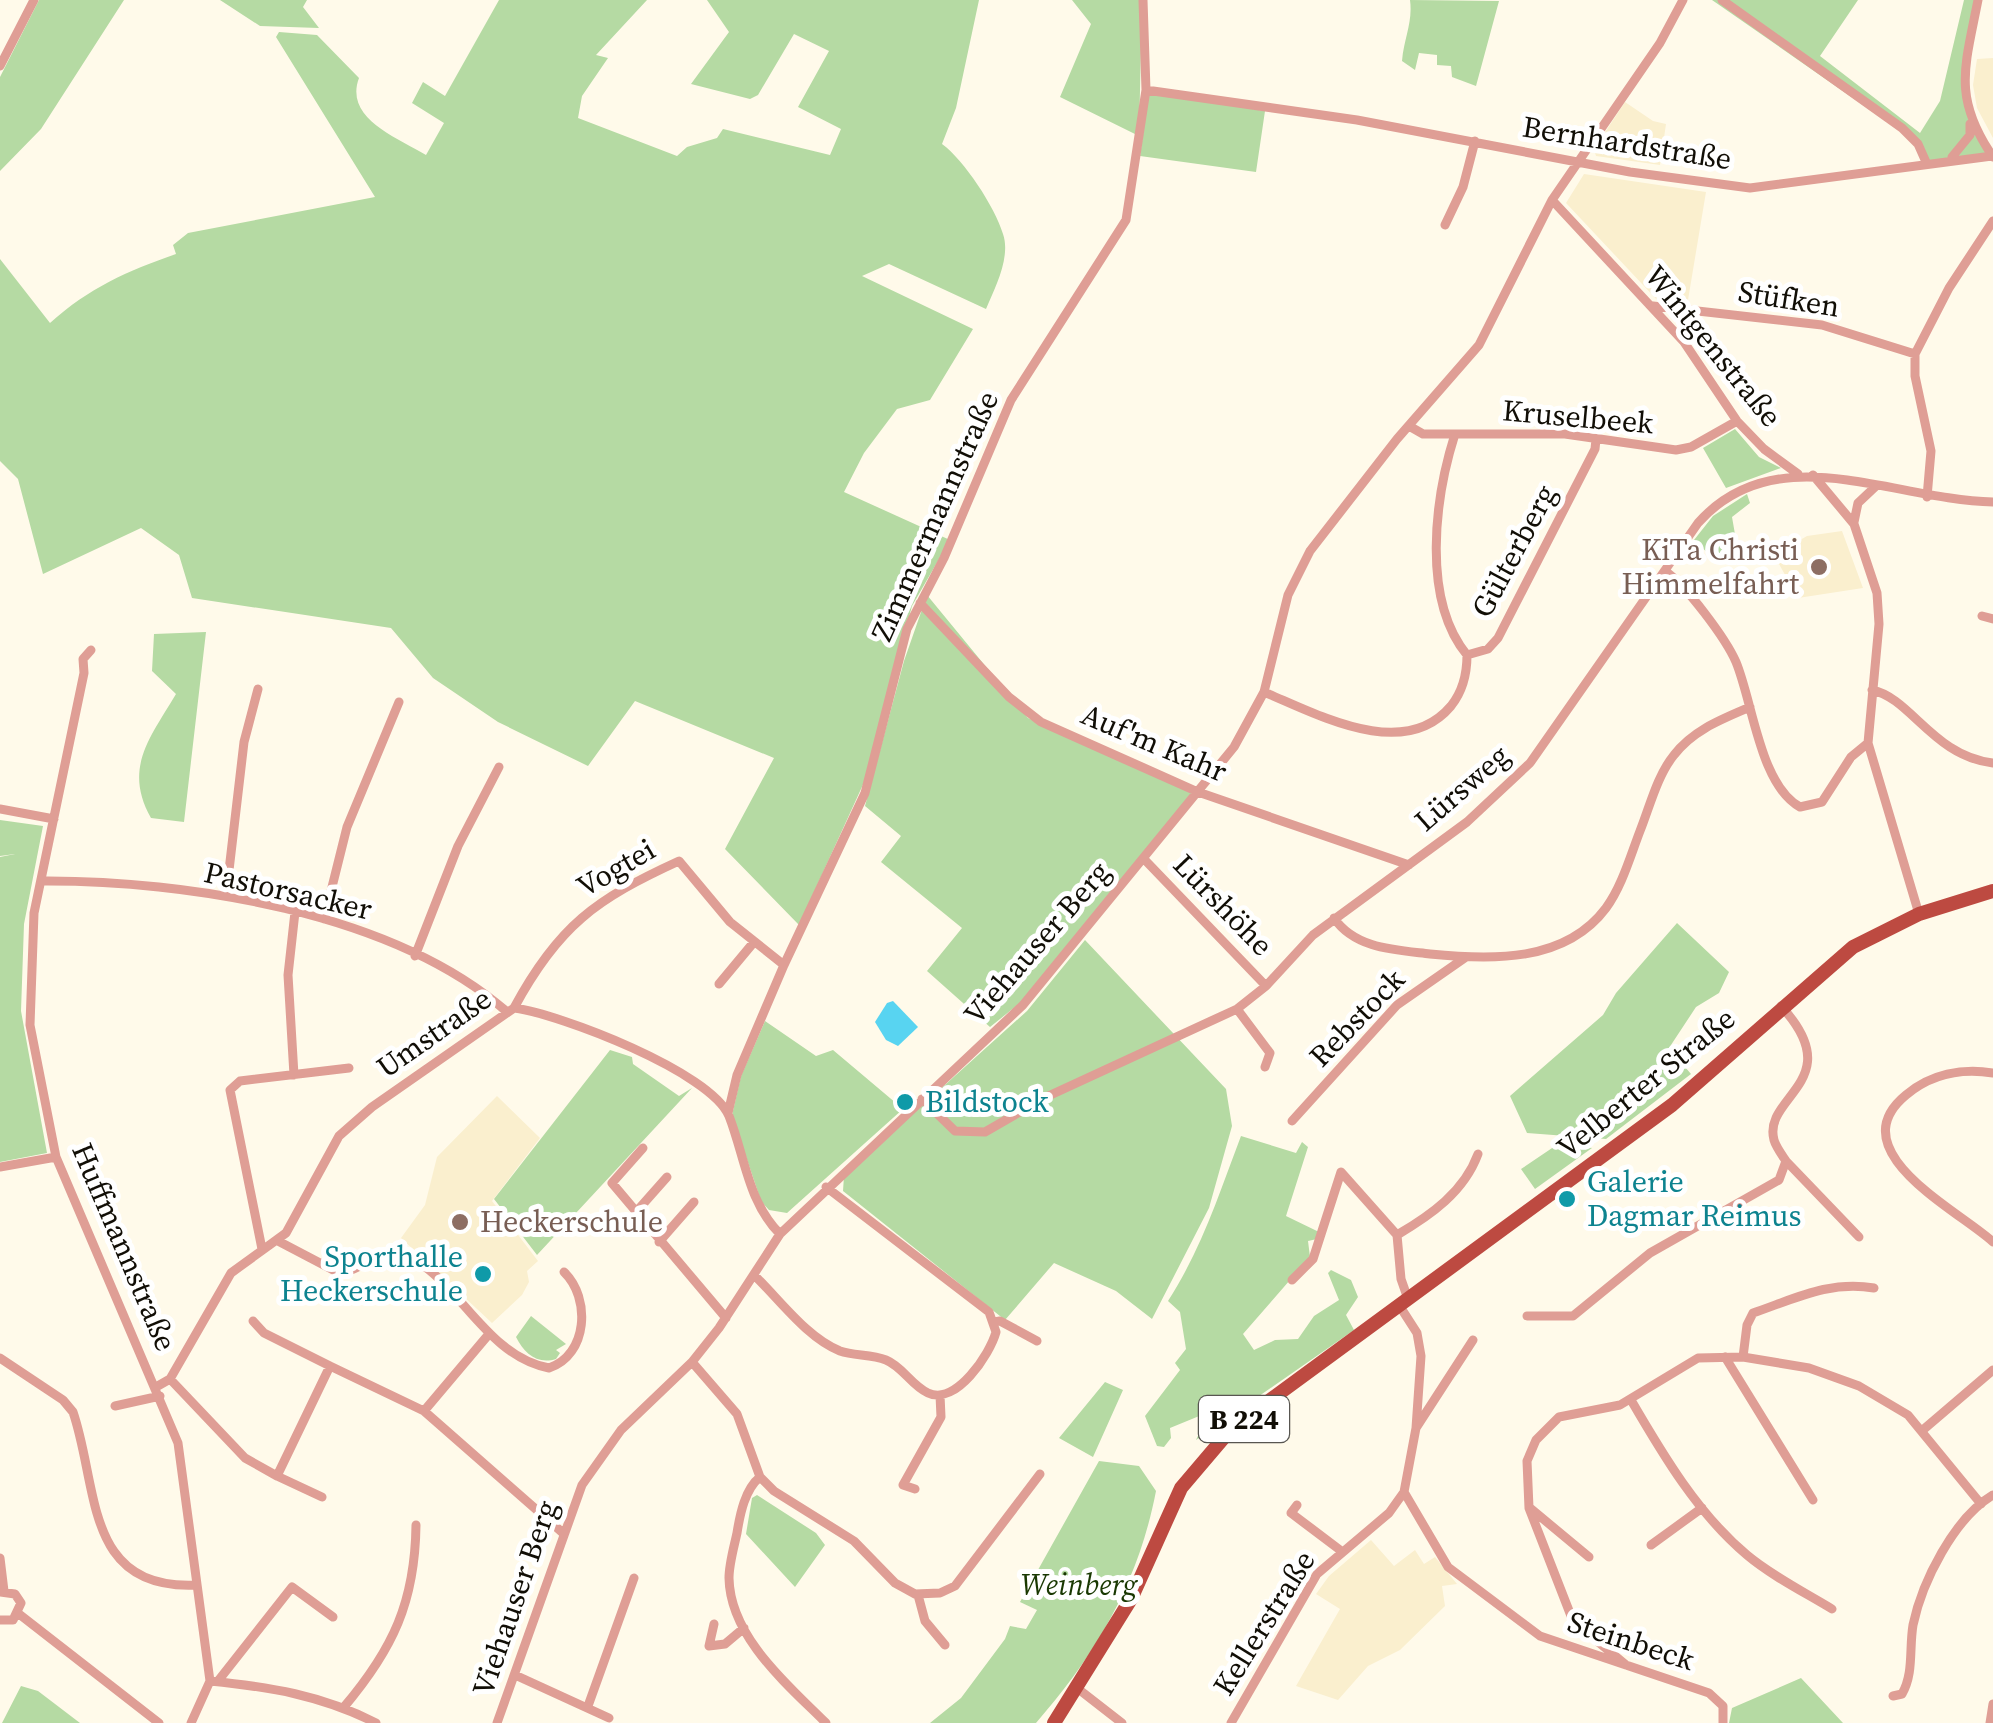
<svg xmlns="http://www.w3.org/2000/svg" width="1993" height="1723" font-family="'Source Serif 4',serif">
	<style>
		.built { fill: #faefce }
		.green { fill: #b5daa3 }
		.water { fill: #58d4f1 }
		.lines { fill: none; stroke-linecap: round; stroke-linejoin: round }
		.minor { stroke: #df9e95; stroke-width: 9 }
		.primary { stroke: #bd4a41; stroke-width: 14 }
		.education-dot { fill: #8d6e63; stroke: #fff; stroke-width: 4 }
		.culture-dot { fill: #0f9aa8; stroke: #fff; stroke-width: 4 }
		.labels { text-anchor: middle; stroke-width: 10; stroke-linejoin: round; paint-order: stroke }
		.shield { fill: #fff; stroke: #585651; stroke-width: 2.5 }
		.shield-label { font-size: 28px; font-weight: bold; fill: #110e06 }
		.street-label { font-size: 30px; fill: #110e06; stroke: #fff }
		.education-label { font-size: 30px; fill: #785e54; stroke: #fff; text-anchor: end }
		.culture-label { font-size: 30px; fill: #0d838f; stroke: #fff; text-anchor: start }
		.park-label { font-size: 30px; font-style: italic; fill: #193802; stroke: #fff }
	</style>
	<rect width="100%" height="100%" fill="#fffaea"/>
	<path class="built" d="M1993,58v80l-16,-30 -4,-23 4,-26z
		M1625,102l28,19 13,3 -6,41 -64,-9 -2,-7z
		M1584,174l122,18 -19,114 -28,-4 -93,-99z
		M1842,531l21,57 -65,10 -24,-43 33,-19z
		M497,1096l43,42 -48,63 46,60 -11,10 2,11 -7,13 -30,28 -91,-85 24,-33 12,-48z
		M1371,1540l23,26 21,-16 9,14 11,-7 22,27 -15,2 3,20 -45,44 -32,16 -30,34 -42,-14 44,-77 -24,-15 13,-18z"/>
	<path class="green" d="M39,0h85l-83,129 -41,42v-94z
		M220,0h87l-4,7 16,21 -59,-2z
		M499,0h148l-51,55 12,3 -26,38 -4,22 99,38 10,-9 30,-9 6,-9 107,26 11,-26 -43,-22 31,-56 -35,-17 -36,61 -8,4 -59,-15 38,-52 -22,-32h272l-23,108 -14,36c22,16 53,63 61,90 8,23 -8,54 -17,75l-97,-45 -27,12 111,53 -43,71 -33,9 -33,44 -20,39 106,48 -38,66 -46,172 -67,147 -74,-76 49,-91 -139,-57 -47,65 -90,-44 -65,-44 -42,-50 -199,-30 -13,-43 -38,-27 -98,46 -25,-95 -18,-18v-202l50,64c39,-35 77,-52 126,-69l-3,-9 15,-12 187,-36 -99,-160 3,-5 38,3 42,43c-15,40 37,59 67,77l18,-32 -32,-20 11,-21 22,14z
		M1072,0h70l-3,136 -79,-39 31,-73z
		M1410,0l89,1 -23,85 -24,-9 -1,-11 -14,-1v-10l-18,-2 -4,17 -13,-9c2,-23 11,-39 8,-61z
		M1712,0h146l-38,56 100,77 20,-32 24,-101h12c-13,71 -26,90 14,155l-63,6 -8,-17z
		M1149,92l116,19 -9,61 -116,-16z
		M1735,429l24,28 22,11 -55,20 -23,-40z
		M1747,494l3,9 -18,14 4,23 -23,18 -19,-18 19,-24z
		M927,595l101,123 164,75 -172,210 -30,24 -63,-56 35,-43 -81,-66 20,-26 -36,-30 39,-145z
		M206,632l-22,190 -33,-4c-28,-50 -1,-80 25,-124l-24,-23 2,-37z
		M0,820l43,6 -19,98 -3,87 26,142 -47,9v-305l15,-3 -15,2z
		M1677,923l52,49 -10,21 -23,14 -27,41 22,26 -85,65 -79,-6 -17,-37 93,-81 13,-22z
		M1085,940l141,149 6,37 -23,82 -57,111 -36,-28 -62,-28 -49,57 -162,-129 1,-15 183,-165z
		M765,1021l51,35 17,-6 70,59 -116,104 -18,-3 -8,-9 -29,-86 9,-39z
		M610,1050l22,7 1,7 46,32 13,-8 -155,167 -43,-56z
		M1241,1136l55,17 6,-11 6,5 -22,69 33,16 -2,7 -9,2 2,16 -67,77 11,16 21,-10 23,-1 16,-23 25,-16 -11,-27 3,-3 20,10 7,17 -12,18 8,15 -158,110 13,-28 -39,16 1,10 -7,9 -7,-1 -12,-30 35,-46 -5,-7 11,-14 -6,-37 -12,-11c34,-53 51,-107 73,-165z
		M1561,1142l31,6 -57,41 -14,-20z
		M531,1316l35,28 -10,6 4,3 -4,6c-19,6 -32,-6 -40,-22z
		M1105,1382l18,8 -30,67 -34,-19z
		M1099,1461l40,5 17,25c-18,93 -60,163 -120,232h-106l31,-25 44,-59 5,-13 16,3 11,-19 -17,-8z
		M757,1495l59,38 9,12 -30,42 -49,-53 6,-36z
		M1801,1678l42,45h-114l3,-15z
		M21,1686l17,5 42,32h-78z"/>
	<path class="water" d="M893,1001l25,26 -20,19 -12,-6 -11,-18 12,-19z"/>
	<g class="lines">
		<path class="minor" d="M1722,0l180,128 16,16 8,18
			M1978,0c-13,67 -26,97 15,157
			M0,66l34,-66
			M1146,90l211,30 273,52 120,16 242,-32
			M1952,157l18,-22v-11
			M1552,200l132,142 53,79 27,28 34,25
			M1445,225l18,-38 12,-46
			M1653,306l169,19 93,29
			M1409,426l14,8h142l111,16 15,-3 46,-26
			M1455,434c-20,63 -34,165 12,221
			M1813,475l41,49 23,69 2,31 -11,119 51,171
			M1927,497l4,-46 -16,-75v-22l34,-66 44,-67
			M1854,522l4,-19 17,-16
			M1665,571c21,14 61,68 71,91 17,41 24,123 64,145l22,-5 29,-45 17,-14
			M920,603l89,94 32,25 157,70 211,73
			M1982,616l11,3
			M91,650l-8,9 1,14 -50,240 -4,112 26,132 122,286 32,238 -19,42
			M1872,690c39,8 61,66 121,73
			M1264,692c55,23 140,70 187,14 12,-15 16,-32 16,-51l21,-6 10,-11 97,-189 1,-10
			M0,809l54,10
			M1144,859l122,127
			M41,881c145,-1 351,31 465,130
			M226,896l18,-154 14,-53
			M1334,918c21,31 62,32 96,36 61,6 135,9 176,-46 16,-22 24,-51 34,-77 10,-25 17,-55 34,-76 19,-25 48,-36 76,-48
			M324,919l23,-92 52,-125
			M415,956l43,-110 41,-79
			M719,984l35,-42
			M514,1008c44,-82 82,-109 165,-147l51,61 54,43
			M1237,1009l33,44 -5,14
			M1993,1073c-31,-5 -62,1 -87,22 -68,56 52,115 87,147
			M294,1075l-6,-100 7,-63
			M922,1099l33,32 30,1 59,-34 193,-89 29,-23 47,-51 154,-113 63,-59 168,-240c78,-88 195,-23 295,-21
			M728,1113l9,-38 47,-110 81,-172 42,-164 37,-71 67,-158 115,-180 20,-130 -3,-90
			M1292,1121l105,-116 69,-48
			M643,1148l-31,35 114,135
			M1786,1161l73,76
			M0,1167l56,-10
			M636,1212l31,-35
			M1397,1235c34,-20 67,-43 81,-81
			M278,1241l61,32c20,-1 38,-23 58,-19 56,11 83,101 152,114 39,-13 42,-70 15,-96
			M659,1242l35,-40
			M262,1249l-32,-159 10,-9 109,-13
			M754,1275c25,24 53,63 86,76 14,5 31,3 46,9 17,7 25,25 42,33 28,13 62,-39 68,-61l-7,-20 -163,-125
			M1292,1280l21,-21 28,-87 56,63 4,44 7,20
			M1527,1316h46l77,-63 129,-73 7,-19c-4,-6 -10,-14 -12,-21 -12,-44 76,-59 7,-134
			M253,1321l11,12 66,33
			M994,1322l6,-1 37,20
			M1725,1357l88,143
			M1743,1357l4,-32 6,-12c41,-14 77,-33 121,-25
			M0,1358l63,42 10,12c26,76 11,178 123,173
			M692,1362l45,52 23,63 14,14 80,50 41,42 20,11 25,-1 15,-7 85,-112
			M170,1379l75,79 32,18 53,-110 94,45 139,122
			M156,1387l14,-8 61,-106 55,-40 53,-97 33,-29 142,-99c46,6 197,64 215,108 16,41 19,86 51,118
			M1631,1400c32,55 67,114 116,155 25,21 57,37 85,54
			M115,1406l45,-10
			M424,1411l65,-77
			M1416,1428l57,-88
			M1924,1429l69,-59
			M277,1476l45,21
			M760,1477c-15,12 -20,37 -23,56 -3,14 -8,31 -8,45 1,59 59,107 97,145
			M915,1489l-12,-4 38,-68 -1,-22
			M1404,1492l44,75 92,69 169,57 14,13v17
			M1297,1505l-6,8 49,37
			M1530,1508l59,49
			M1651,1545l51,-37
			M0,1558l4,33
			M0,1592l15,2 6,9 -8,17h-13
			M918,1595l7,26 20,24
			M19,1614l140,109
			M714,1624l-5,22 16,-2 19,-16
			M1626,1665l-53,-44 -44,-113 -2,-47 9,-21 23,-23 61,-12 78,-47 45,-1 66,11 50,18 49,29 73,89
			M515,1675l94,43
			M210,1681c60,6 111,14 166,42
			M218,1681l74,-94 41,30
			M1077,1688l45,35
			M1893,1696l9,-2c12,-21 7,-45 11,-69 9,-43 41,-107 80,-130
			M588,1706l46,-128
			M344,1707c49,-58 71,-105 72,-182
			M497,1723l85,-238 39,-55 71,-68 27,-34 61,-94 243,-229 211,-258 30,-55 24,-97 22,-44 87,-112 82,-94 73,-145 108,-157 23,-43
			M1231,1723l86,-149 72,-61 15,-21 12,-64 5,-72 -4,-23 -18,-28
			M1990,1723l3,-19"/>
		<path class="primary" d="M1054,1723l77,-124 50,-111 51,-60 440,-323 181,-158 66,-33 74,-23"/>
	</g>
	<g class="education-dot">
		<circle cx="1819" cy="567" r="10"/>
		<circle cx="460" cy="1222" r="10"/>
	</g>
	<g class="culture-dot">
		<circle cx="905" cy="1102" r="10"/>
		<circle cx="1567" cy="1199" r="10"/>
		<circle cx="483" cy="1274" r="10"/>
	</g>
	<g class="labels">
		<rect class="shield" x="1199" y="1396" width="90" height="46" rx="8"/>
		<g class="shield-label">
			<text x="1244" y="1429">B 224</text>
		</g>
		<g class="street-label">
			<text transform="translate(1627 143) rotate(9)" y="10">Bernhardstraße</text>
			<text transform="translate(1789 299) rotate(9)" y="10">Stüfken</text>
			<text transform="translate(1713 346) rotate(51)" y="10">Wintgenstraße</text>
			<text transform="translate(1578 417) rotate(5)" y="10">Kruselbeek</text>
			<text transform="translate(935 516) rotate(-66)" y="10">Zimmermannstraße</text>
			<text transform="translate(1514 551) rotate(-62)" y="10">Gülterberg</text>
			<text transform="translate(1154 743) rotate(23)" y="10">Auf'm Kahr</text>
			<text transform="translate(1462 788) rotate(-41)" y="10">Lürsweg</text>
			<text transform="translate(616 868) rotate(-30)" y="10">Vogtei</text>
			<text transform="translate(288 891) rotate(13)" y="10">Pastorsacker</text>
			<text transform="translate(1223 905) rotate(46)" y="10">Lürshöhe</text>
			<text transform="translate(1037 943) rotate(-49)" y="10">Viehauser Berg</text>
			<text transform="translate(1357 1018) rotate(-46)" y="10">Rebstock</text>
			<text transform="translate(434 1033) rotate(-35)" y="10">Umstraße</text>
			<text transform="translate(1646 1083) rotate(-39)" y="10">Velberter Straße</text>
			<text transform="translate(124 1247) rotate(67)" y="10">Huffmannstraße</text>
			<text transform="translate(515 1598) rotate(-71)" y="10">Viehauser Berg</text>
			<text transform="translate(1264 1623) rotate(-58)" y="10">Kellerstraße</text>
			<text transform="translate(1631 1641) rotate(18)" y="10">Steinbeck</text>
		</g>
		<g class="education-label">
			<text x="1799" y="560">KiTa Christi<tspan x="1799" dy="34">Himmelfahrt</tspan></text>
			<text x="480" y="1232" text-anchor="start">Heckerschule</text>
		</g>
		<g class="culture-label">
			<text x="925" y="1112">Bildstock</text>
			<text x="1587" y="1192">Galerie<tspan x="1587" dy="34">Dagmar Reimus</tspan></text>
			<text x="463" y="1267" text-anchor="end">Sporthalle<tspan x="463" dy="34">Heckerschule</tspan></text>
		</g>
		<g class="park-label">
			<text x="1079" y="1595">Weinberg</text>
		</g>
	</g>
</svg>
